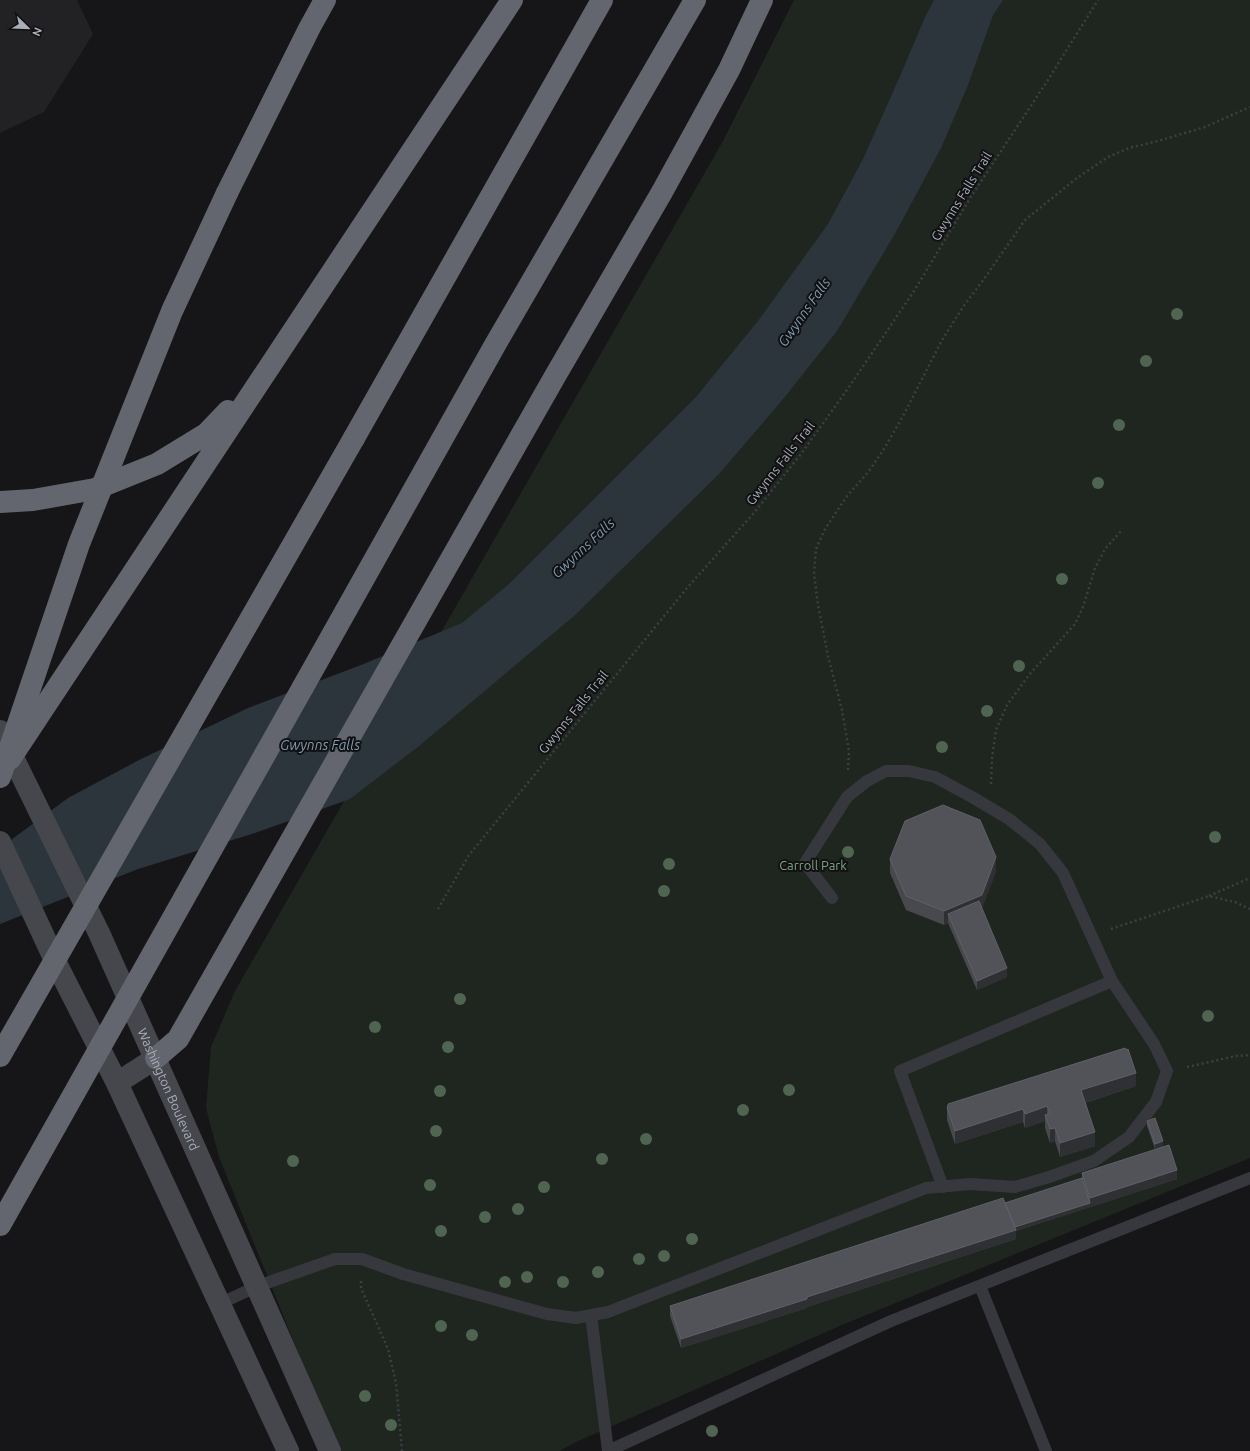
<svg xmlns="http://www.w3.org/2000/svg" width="1250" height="1451" font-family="Ubuntu,sans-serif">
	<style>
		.built { fill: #222225 }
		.green { fill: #1e261f }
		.water { fill: #2c353c }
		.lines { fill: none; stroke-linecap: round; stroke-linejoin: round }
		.path { stroke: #3d3f44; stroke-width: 2.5; stroke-dasharray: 2 3; stroke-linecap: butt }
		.service { stroke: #37383d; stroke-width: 12 }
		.secondary { stroke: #45474d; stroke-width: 22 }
		.motorway { stroke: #63666e; stroke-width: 22 }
		.motorway-bridge { stroke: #63666e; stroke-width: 22 }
		.tree { fill: #506452 }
		.wall { fill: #47494d }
		.shaded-wall { fill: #2f3033 }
		.building { fill: #525359; stroke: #5f6168 }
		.labels { text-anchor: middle; stroke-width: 4; stroke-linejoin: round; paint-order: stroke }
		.street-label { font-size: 13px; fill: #a8adb8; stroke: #111113 }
		.park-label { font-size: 13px; fill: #7fa381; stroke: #111113 }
		.water-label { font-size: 14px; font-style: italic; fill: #7f9bb3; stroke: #111113 }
	</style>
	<rect width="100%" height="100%" fill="#161618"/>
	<path class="built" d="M0,0h77l16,34 -49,78 -44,21z"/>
	<path class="green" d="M794,0h456v1158l-408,167 -266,117 -16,9h-222l-119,-294 -13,-49 5,-61 24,-56 488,-850z"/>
	<path class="water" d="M934,0h69l-10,15 -25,70 -27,63 -45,84 -59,99 -53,67 -65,76 -145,142 -155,130 -69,53 -95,34 -117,36 -138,55v-76l68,-50 73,-39 107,-51 113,-43 101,-42 47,-39 187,-187 62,-76 70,-97 35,-65 38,-85 24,-57z"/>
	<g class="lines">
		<path class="path" d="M848,770l1,-19 -7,-41 -14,-54 -10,-51 -4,-31 2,-25 9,-20 22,-33 22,-25 15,-22 19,-33 39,-76 21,-33 21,-28 41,-59 52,-42 31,-21 21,-9 29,-7 47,-14 45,-20
			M991,784l1,-26 4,-28 11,-25 22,-30 46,-51 8,-17 12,-39 10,-19 16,-18
			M1209,896l41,-18
			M438,909l31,-54 218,-267 66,-74 48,-60 48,-67 65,-96 58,-96 74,-112 52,-83
			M1111,929l98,-33 26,6 15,7
			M1187,1067l49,-11 14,-1
			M361,1281v7l27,61 8,34 6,68"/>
		<path class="service" d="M832,898l-27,-35 42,-66 20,-16 19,-10h23l26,6 37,20 37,22 31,25 23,29 49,108
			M980,1286l66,165
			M219,1304l39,-18 77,-27h27l41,15 144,40 29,4 32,-6 318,-124 44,-4 45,3 34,-10 45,-16 35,-24 27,-35 11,-31 -13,-27 -42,-63 -212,90 43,116
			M591,1315l17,136
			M608,1451l283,-130 359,-143"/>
		<g class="secondary">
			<path id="s1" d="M0,731l99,202 231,518"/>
			<path d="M0,842l59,127 58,114 171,368"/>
			<path d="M117,1083l39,-25"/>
		</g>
		<path class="motorway" d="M227,193l83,-166 15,-27
			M354,438l248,-438
			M0,502l33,-2 62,-11 62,-25 49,-30 22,-23
			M303,687l192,-342 200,-345
			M10,759l502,-759
			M156,1058l22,-19 376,-661 108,-186 67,-122 33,-70"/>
		<path class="motorway-bridge" d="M0,777l79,-233 93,-233 55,-118
			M0,1056l354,-618
			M0,1225l303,-538"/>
	</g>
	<g class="tree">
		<circle cx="1177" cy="314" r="6"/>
		<circle cx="1146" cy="361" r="6"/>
		<circle cx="1119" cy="425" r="6"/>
		<circle cx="1098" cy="483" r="6"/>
		<circle cx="1062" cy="579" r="6"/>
		<circle cx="1019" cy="666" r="6"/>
		<circle cx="987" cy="711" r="6"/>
		<circle cx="942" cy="747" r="6"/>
		<circle cx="1215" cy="837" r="6"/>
		<circle cx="848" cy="852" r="6"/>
		<circle cx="669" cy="864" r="6"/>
		<circle cx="664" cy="891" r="6"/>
		<circle cx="460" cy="999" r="6"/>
		<circle cx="1208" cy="1016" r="6"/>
		<circle cx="375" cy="1027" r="6"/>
		<circle cx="448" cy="1047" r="6"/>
		<circle cx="789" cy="1090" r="6"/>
		<circle cx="440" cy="1091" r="6"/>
		<circle cx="743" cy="1110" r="6"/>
		<circle cx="436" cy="1131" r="6"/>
		<circle cx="646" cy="1139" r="6"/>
		<circle cx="602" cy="1159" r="6"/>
		<circle cx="293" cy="1161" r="6"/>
		<circle cx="430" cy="1185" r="6"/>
		<circle cx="544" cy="1187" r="6"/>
		<circle cx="518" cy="1209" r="6"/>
		<circle cx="485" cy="1217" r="6"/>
		<circle cx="441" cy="1231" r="6"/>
		<circle cx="692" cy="1239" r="6"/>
		<circle cx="664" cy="1256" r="6"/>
		<circle cx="639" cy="1259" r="6"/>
		<circle cx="598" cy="1272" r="6"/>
		<circle cx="527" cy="1277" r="6"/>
		<circle cx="505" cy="1282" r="6"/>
		<circle cx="563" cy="1282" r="6"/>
		<circle cx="441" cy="1326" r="6"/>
		<circle cx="472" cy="1335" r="6"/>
		<circle cx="365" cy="1396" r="6"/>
		<circle cx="391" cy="1425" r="6"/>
		<circle cx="712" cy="1431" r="6"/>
	</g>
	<path class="wall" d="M890,859l106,12 -14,37 25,69 -30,13 -29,-67 -4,2 -38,-15 -16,-37z
		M1136,1086l-51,17 10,43 -35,11 -5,-16 -5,2 -5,-15v-7l-20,7 -2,-6 -68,22 -8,-24v-13z
		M1147,1121l16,25 -8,3 -8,-23z
		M1082,1173l95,6 -161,52v8l-209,68v1l-126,40 -11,-32v-10l335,-103 77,-25z"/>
	<path class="shaded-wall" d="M996,857v14l-14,38 -34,5v9l-4,2v-14z
		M1007,968v9l-30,13v-9z
		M1136,1073v13l-55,18v-14z
		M1047,1106v14l-2,-5v6l-20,7v-14z
		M1023,1109v13l-68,22v-13z
		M1055,1128v13l-5,2v-14z
		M1095,1132v14l-35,11v-14z
		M1163,1141v5l-8,3v-5z
		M1177,1170v9l-161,52v8l-209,68v1l-126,40v-9l332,-112 77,-24v-5z"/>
	<path class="building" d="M943,805l37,15 16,37 -14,38 -38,16 -38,-15 -16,-37 15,-38z
		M979,901l28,67 -30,13 -29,-67z
		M1125,1048l1,2 2,-1 8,24 -55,17 14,42 -35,11 -5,-15 -5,1 -5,-14 5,-2 -3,-7 -22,8 -2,-5 -68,22 -8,-24 1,-1v-2z
		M1155,1118l8,23 -8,3 -8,-23z
		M1169,1145l8,25 -87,28 -8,-25z
		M1082,1178l8,25 -75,24 -10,-24z
		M1003,1198l13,32 -209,67v2l-126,40 -11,-33z"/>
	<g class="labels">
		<g class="street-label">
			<text transform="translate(961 196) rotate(-58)" y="5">Gwynns Falls Trail</text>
			<text transform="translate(780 463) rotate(-52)" y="5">Gwynns Falls Trail</text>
			<text transform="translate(573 712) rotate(-51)" y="5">Gwynns Falls Trail</text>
			<text dy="5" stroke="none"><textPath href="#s1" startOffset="396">Washington Boulevard</textPath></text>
		</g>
		<g class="park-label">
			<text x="813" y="870">Carroll Park</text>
		</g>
		<g class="water-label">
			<text transform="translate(804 312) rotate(-55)" y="5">Gwynns Falls</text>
			<text transform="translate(583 548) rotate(-43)" y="5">Gwynns Falls</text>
			<text x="320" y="750">Gwynns Falls</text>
		</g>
	</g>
	<g transform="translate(28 28) rotate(113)" stroke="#111113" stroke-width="3" paint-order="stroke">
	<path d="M0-3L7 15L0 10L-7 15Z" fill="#a8adb8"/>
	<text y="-6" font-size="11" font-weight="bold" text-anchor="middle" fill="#a8adb8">N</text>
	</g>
</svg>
